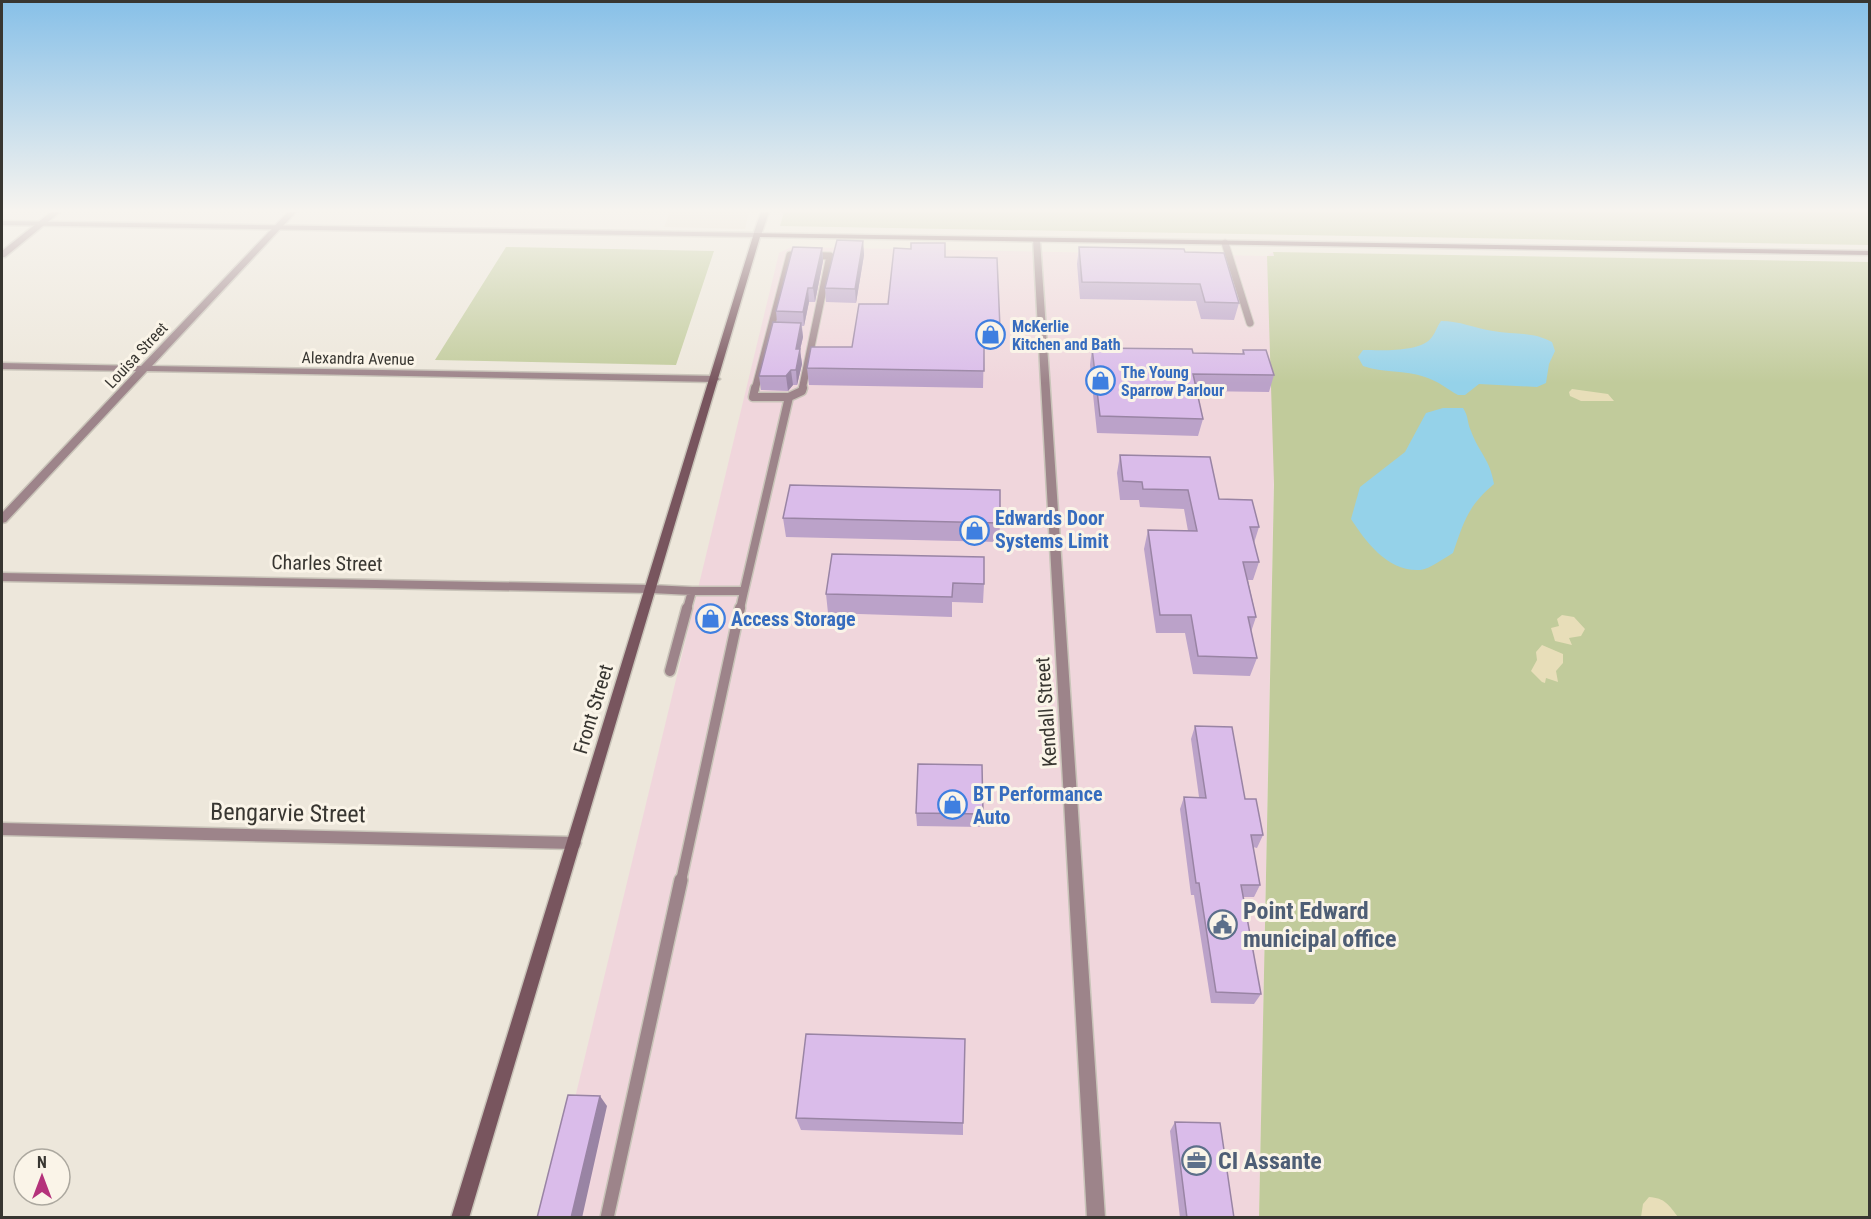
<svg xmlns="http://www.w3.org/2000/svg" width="1871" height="1219" font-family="'Roboto Condensed',sans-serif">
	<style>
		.built { fill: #e4dbc8 }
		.industrial { fill: #f0d6dc }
		.green { fill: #c1cb9b }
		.sand { fill: #e8deb9 }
		.water { fill: #95d2e9 }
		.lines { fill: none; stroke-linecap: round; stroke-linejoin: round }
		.service-far3-casing { stroke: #c9c4b9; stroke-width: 9 }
		.service-far2-casing { stroke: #c9c4b9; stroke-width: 11 }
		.service-far1-casing { stroke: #c9c4b9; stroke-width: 13 }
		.service-casing { stroke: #c9c4b9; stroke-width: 16 }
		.minor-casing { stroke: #c9c4b9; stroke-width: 3 }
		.tertiary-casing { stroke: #c9c4b9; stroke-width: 3 }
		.secondary-casing { stroke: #c9c4b9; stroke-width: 3 }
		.service-far3 { stroke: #9d848a; stroke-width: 7 }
		.service-far2 { stroke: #9d848a; stroke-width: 8 }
		.service-far1 { stroke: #9d848a; stroke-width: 10 }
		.service { stroke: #9d848a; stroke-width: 13 }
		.minor { fill: #9d848a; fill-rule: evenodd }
		.tertiary { fill: #9d848a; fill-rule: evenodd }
		.secondary { fill: #78555e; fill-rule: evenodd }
		.wall { fill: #bba2c9 }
		.shaded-wall { fill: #9984a4 }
		.building { fill: #dabcea; stroke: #9984a4; stroke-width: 1.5 }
		.labels { text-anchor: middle; stroke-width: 6; stroke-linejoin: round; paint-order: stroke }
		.far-shop-label { font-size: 16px; font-weight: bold; fill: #366cbe; stroke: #faf4e8; text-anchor: start }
		.far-street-label { font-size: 16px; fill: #383631; stroke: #faf4e8 }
		.shop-label { font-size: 20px; font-weight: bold; fill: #366cbe; stroke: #faf4e8; text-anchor: start }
		.street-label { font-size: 20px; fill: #383631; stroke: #faf4e8 }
		.near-street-label { font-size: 24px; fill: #383631; stroke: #faf4e8 }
		.near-service-label { font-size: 24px; font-weight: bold; fill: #4e5e75; stroke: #faf4e8; text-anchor: start }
	</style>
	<rect width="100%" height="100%" fill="#ede7db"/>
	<path class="built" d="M670,212h79l-4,17 -81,-2z"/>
	<path class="industrial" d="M791,247l476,9 6,-4 5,23 -19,942 -713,1 233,-965z"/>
	<path class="green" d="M784,212h1085l1,33 -1090,-19z
		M506,247l208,4 -38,114 -241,-5z
		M1273,252l596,10v955l-610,1 15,-734 -7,-228h7z"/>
	<path class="sand" d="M1572,389l36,5 6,7h-33l-11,-5 -1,-4z
		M1562,615l12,2 11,12 -4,7 -12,2 3,7 -17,-4 -4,-13 8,-2 -2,-7z
		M1542,645l21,9v9l-7,8 2,11 -12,-4 -1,5 -3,-1 -11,-11 6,-11 -1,-8z
		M1649,1197c16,1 20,8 29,20h-37l2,-13z"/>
	<path class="water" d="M1441,321c19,0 33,7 52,10 21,4 39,0 59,11l3,9 -6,13 -3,19 -9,4 -58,-3 -14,11h-7c-11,-6 -20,-14 -33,-18 -20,-7 -42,-4 -62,-11l-5,-9 5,-7c17,0 58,3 69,-13 4,-5 5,-11 9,-16z
		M1443,408h20c6,9 4,15 8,23 8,22 19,28 23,53 -26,22 -30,37 -41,69 -9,5 -23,16 -33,17 -32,2 -54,-28 -69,-51l9,-32 45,-35 21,-39z"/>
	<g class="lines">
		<defs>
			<path id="service-far3" d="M1225,243l25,80
				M755,390l35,-135 40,1 -28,134"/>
			<path id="service-far2" d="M755,388l-2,9h36
				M789,397l13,-6 1,-3
				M651,589l41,2 -5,18
				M692,591h52l45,-194
				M740,609l4,-18"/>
			<path id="service-far1" d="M670,671l17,-63
				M681,881l59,-273"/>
			<path id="service" d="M607,1218l74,-338"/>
			<path id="minor" d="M51,212h9l-55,45h-3v-6z
				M288,212h8l-144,154 563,10 5,3 -5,3 -568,-11 -141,151 -4,1v-10l134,-142 -134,-2v-6l139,3z
				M761,212h8l-8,23 -4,2 -4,-2z
				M1033,238l7,2 65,978h-18z
				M2,573l649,12 6,4 -6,4 -649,-12z
				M2,823l572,14 5,1 2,5 -2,5 -5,1 -572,-14z"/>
			<path id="tertiary" d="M2,221l755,12 4,2 -4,2 -755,-12z"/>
			<path id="secondary" d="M754,233l1116,18v4l-1110,-18 -291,981h-18z"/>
		</defs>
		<use href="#service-far3" class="service-far3-casing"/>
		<use href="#service-far2" class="service-far2-casing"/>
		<use href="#service-far1" class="service-far1-casing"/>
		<use href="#service" class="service-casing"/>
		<use href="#minor" class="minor-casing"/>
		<use href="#tertiary" class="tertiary-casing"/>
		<use href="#secondary" class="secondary-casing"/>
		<use href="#service-far3" class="service-far3"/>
		<use href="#service-far2" class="service-far2"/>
		<use href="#service-far1" class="service-far1"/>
		<use href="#service" class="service"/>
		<use href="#minor" class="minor"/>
		<use href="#tertiary" class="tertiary"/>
		<use href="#secondary" class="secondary"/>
	</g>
	<path class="wall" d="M863,241l1,14 -8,48 -30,-1 -1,-14z
		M1079,247l106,5 54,51 -5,17 -33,-1 -5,-18 -116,-2 -3,-35z
		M822,248l1,13 -8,41h-6l-5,24h-2l1,11 -3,13 2,14 -5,21h-4l-5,6 -27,-1 -2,-14 18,-53 -1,-12z
		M945,257l55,71 -1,17h-15l-1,43 -174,-3 -2,-17 45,-21 36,-43z
		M1092,348l101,5 49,1 1,-4 31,25 -5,17 -73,-1 7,28 -5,17 -101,-3 -7,-68z
		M1120,455l99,44 40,28 -5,16 5,19 -6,18h-5l8,37 -5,15 6,26 -7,18 -57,-2 -8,-41h-29l-12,-84 4,-19 40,1 -4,-22 -44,-2 -1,-7h-19l-3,-27z
		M783,518l217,5 -1,19 -213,-5z
		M832,554l152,30 -1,19 -31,-1v15l-124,-4 -2,-19z
		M1195,726l50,73 18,36 -6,13 -4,-1 7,38 -6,12h-11l18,97 -7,10 -43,-1 -17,-108h-3l-11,-86 4,-12h15l-8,-58z
		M916,813l67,1 -1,13 -65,-1z
		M796,1118l167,5v12l-162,-5z
		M1175,1122l59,96h-54l-10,-87z"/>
	<path class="shaded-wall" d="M863,241l1,14 -8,48 -1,-14z
		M822,248l1,13 -8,41 -2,-14z
		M808,288l1,14 -5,24 -1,-14z
		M801,323l2,14 -3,13 2,14 -5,21 -1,-15v-21z
		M791,370l2,15 -5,6 -2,-15z
		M600,1096l7,10 -25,112h-11z"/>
	<path class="building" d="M837,240l26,1 -8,48 -30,-1z
		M911,243h34v14l52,1 3,70h-16v43l-177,-3 4,-21h41l7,-43h29l6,-56 17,1z
		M793,247l29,1 -9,40h-5l-5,24 -27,-1z
		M1079,247l105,2 1,3 39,1 15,50 -34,-1 -5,-18 -118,-2z
		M773,322l28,1 -5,26h4l-4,21h-5l-5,6h-27z
		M1092,348l100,1 1,4 51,1 -1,-4h23l8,25 -81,-1 10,45 -103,-3z
		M1120,455l90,2 9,42 33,1 7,27h-9l9,35h-16l13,55h-8l9,41 -59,-2 -7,-41h-31l-12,-85 49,1 -9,-41 -45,-1 -1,-7 -19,-1z
		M790,485l210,5v33l-217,-5z
		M832,554l152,3v27l-31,-1 -1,14 -126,-3z
		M1195,726l37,1 13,72h11l7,36h-12l9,50h-19l20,109 -45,-2 -17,-109h-3l-12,-86 22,1z
		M918,764l64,1 1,49 -67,-1z
		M806,1034l159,5 -2,84 -167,-5z
		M568,1095l32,1 -29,122h-34z
		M1175,1122l45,1 14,95h-47z"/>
	<linearGradient id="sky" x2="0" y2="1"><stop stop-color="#87c0e8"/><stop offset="0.55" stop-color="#f7f4ef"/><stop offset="1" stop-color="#f7f4ef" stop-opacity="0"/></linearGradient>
	<rect width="1871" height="383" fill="url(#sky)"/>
	<defs>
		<symbol id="shop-ring" viewBox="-11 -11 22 22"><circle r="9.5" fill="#faf4e8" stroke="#3f7fe0" stroke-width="1.5"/><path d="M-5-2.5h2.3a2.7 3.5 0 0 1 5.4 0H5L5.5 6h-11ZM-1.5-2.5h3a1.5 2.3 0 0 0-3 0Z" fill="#3f7fe0"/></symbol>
		<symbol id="civic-ring" viewBox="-11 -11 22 22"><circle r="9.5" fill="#faf4e8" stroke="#5c6f8a" stroke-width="1.5"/><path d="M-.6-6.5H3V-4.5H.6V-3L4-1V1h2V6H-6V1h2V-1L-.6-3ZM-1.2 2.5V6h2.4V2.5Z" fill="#5c6f8a"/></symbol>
		<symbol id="office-ring" viewBox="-11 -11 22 22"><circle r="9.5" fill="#faf4e8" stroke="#5c6f8a" stroke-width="1.5"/><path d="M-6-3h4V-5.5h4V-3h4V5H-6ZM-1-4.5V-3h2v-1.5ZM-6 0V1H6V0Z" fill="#5c6f8a"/></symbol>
	</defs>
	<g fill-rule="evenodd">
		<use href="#shop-ring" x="974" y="318" width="33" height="33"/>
		<use href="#shop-ring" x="1084" y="364" width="33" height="33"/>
		<use href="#shop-ring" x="958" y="514" width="33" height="33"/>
		<use href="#shop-ring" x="694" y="602" width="33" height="33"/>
		<use href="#shop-ring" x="936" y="788" width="33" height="33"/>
		<use href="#civic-ring" x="1206" y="908" width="33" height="33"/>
		<use href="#office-ring" x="1180" y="1144" width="33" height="33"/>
	</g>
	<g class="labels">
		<g class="far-shop-label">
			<text x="1012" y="332">McKerlie<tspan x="1012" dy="18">Kitchen and Bath</tspan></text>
			<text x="1121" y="378">The Young<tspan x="1121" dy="18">Sparrow Parlour</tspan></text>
		</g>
		<g class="far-street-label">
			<text transform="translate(136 355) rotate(-47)" y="6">Louisa Street</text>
			<text transform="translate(358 358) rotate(1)" y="6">Alexandra Avenue</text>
		</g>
		<g class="shop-label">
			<text x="995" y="525">Edwards Door<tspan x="995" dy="23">Systems Limit</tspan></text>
			<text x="731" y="626">Access Storage</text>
			<text x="973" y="801">BT Performance<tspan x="973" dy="23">Auto</tspan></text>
		</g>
		<g class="street-label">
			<text transform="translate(327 563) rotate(1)" y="7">Charles Street</text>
			<text transform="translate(593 709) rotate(-73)" y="7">Front Street</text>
			<text transform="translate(1046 712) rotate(-94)" y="7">Kendall Street</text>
		</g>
		<g class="near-street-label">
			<text transform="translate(288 813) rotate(1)" y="8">Bengarvie Street</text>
		</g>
		<g class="near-service-label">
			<text x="1243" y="919">Point Edward<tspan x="1243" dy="28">municipal office</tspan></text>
			<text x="1218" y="1169">CI Assante</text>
		</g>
	</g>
	<rect width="1871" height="1219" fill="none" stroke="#383631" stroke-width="6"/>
	<g transform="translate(42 1177)"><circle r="28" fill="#faf4e8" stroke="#aca89f" stroke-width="1.5"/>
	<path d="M0-4.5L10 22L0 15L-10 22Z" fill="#b4327b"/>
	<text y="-9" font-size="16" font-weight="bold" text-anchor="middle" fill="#383631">N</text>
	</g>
</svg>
